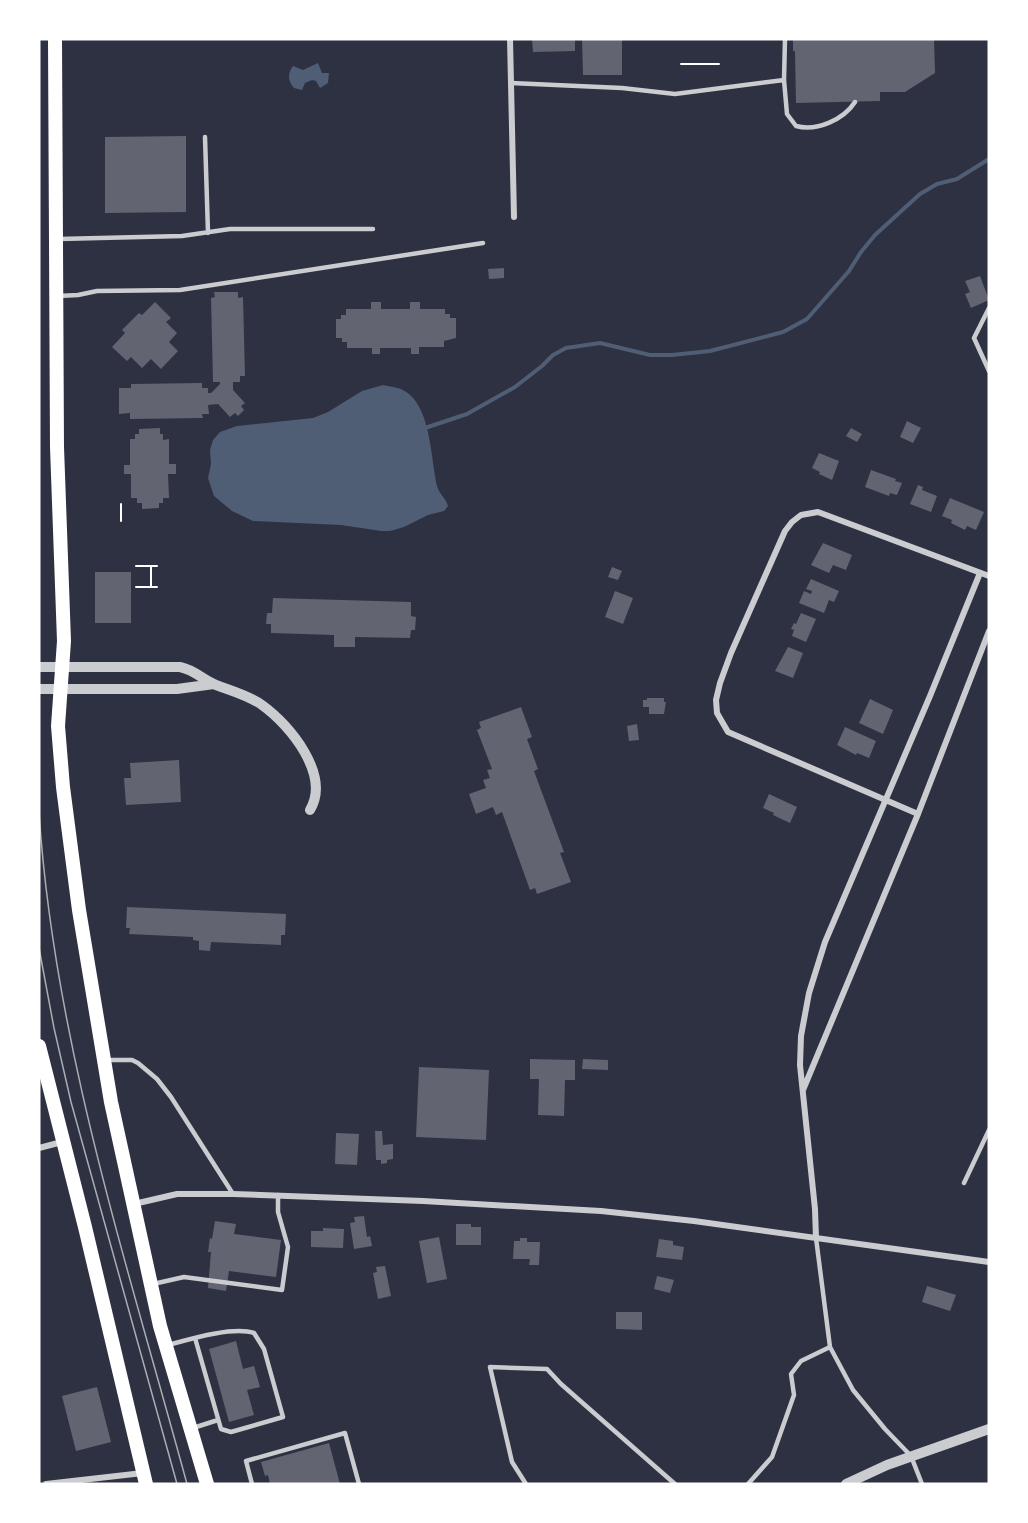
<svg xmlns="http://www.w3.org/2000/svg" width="1028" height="1523" font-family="'Work Sans',sans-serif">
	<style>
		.water { fill: #4f5d75 }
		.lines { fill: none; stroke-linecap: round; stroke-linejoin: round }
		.stream { stroke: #4f5d75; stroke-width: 4 }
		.building { fill: #626471 }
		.path { stroke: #fff; stroke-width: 2 }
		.service { stroke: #caccd0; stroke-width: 4.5 }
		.minor { stroke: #caccd0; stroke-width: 6 }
		.tertiary { stroke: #caccd0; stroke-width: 10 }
		.primary { stroke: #fff; stroke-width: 14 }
		.tram { stroke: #abadb3; stroke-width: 1.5 }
	</style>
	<rect width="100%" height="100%" fill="#2d3142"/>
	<path class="water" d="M318,63l4,10h7l-1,10 -8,5 -4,-7 -4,-1 -7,3 -3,7 -8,-2c-6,-7 -7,-14 -1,-22l10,4z
		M383,385c9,2 18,2 26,9 22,18 22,66 28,92 2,8 9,12 11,20l-4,5 -16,4 -24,12 -14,4h-9l-40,-6 -88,-4 -21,-10 -18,-15 -6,-18 3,-14 -1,-14 3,-10 7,-8 17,-6 76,-8 15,-6 34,-21z"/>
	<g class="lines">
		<path class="stream" d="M422,429l45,-15 48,-27 27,-21 11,-11 13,-7 34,-5 50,12h22l38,-4 73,-19 24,-13 42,-48 12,-19 14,-17 45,-41 17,-10 20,-5 32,-20"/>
	</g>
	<path class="building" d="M532,39h43v12l-42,1z
		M582,39h40v36h-39z
		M793,39h141l1,34 -30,19h-25v9l-84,2 -1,-52h-2z
		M186,136v76l-81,1v-76z
		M504,268v10l-15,1 -1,-10z
		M980,276l9,24 -18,8 -6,-14 5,-2 -5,-11z
		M214,292h24v6l5,-1 2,79h-5v6h-7v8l12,13 -4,3 3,4 -6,6 -3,-3 -5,4 -12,-13 -10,1 1,9h-7l1,4 -73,1v-6l-11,1v-26h12v-4l71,-1v5h6v5h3l9,-9v-2h-7l-2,-84 4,-1z
		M155,302l16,16 -5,4 11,11 -8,9 9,9 -17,18 -10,-10 -9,9 -11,-11 -4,4 -15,-14 13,-14 -3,-3 17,-17 3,2z
		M371,302h10v7h29v-7h10v7h25v5h5v4h6v20l-12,3v6h-25v7h-8v-6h-31v6h-8v-6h-25v-6h-5v-4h-6v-19h5v-4h5v-6h25z
		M907,421l14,7 -8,15 -13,-6z
		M160,428v6h3v6l6,-1v25h7v10h-8l1,24h-6v5h-4v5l-17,1v-6h-5v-5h-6v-24h-7v-9h6v-26h5v-5h4v-5z
		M851,428l11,6 -5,8 -11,-6z
		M819,453l20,8 -7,19 -13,-6 1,-2 -8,-4z
		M871,470l25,9 -1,2 7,2 -5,12 -7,-2 -1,3 -24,-9z
		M918,485l5,2 -1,3 15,6 -6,16 -21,-8z
		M950,498l34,14 -8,18 -9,-4 -2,4 -14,-7 1,-3 -10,-4z
		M823,543l29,12 -6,15 -13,-5 -4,8 -18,-8z
		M612,567l10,4 -4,9 -10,-3z
		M95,572h36v51h-36z
		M811,579l28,12 -5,11 -5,-2 -5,13 -25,-10 5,-12 7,3 1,-3 -6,-2z
		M615,591l18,7 -10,26 -18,-7z
		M273,598l138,4v14l5,1 -1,13h-4l-1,8 -55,-1v10h-21v-12l-63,-2v-9h-5l1,-11h5z
		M801,613l15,6 -10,23 -14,-6 2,-6 -3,-1 3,-6 2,1z
		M788,647l15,6 -10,25 -18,-7z
		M647,698h17v4h2l-2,12h-15v-7h-6v-7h4z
		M870,699l23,11 -10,24 -24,-11z
		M521,707l11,30 -5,2 11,30 -4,2 30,81 -4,1 11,29 -34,12 -2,-6 -5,2 -28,-78 -6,3 -3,-8 -17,7 -7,-20 17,-6 -3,-8 7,-2 -3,-8 5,-1 -15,-39 4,-2 -2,-6z
		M637,724l2,16 -10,1 -2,-15z
		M845,727l31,14 -7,17 -12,-5 -1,2 -19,-10z
		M179,760l2,42 -55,3 -2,-27h7l-1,-15z
		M769,794l28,13 -7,16 -17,-8 1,-2 -11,-5z
		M127,907l159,7 -1,21h-4v10l-70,-3 -1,9 -11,-1v-9l-6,-1v-3l-64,-3 1,-6h-4z
		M530,1059l45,1v20h-10l-1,36 -26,-1 1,-36h-9z
		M583,1059l25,1v10l-26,-1z
		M419,1067l70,3 -3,70 -70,-3z
		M375,1131h7l1,14 10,-1v15l-6,1v3l-6,1v-4h-5z
		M336,1133l23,1 -2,31 -22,-1z
		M364,1216l3,21 3,-1 2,10 -18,3 -4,-26 5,-1 -1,-5z
		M215,1221l21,3 -2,10 47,6 -5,37 -47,-6 -3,20 -18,-3 3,-36h-3l2,-14 2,1z
		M456,1224h15v3h10v18h-25z
		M323,1228l21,1 -1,19 -32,-1v-16h12z
		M439,1237l8,42 -20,4 -8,-42z
		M520,1238h7v4h13l-1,23h-10l1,-6h-17l1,-18h6z
		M659,1239l14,2v4l11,2 -2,13 -26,-3z
		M385,1266l6,30 -13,3 -5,-26 4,-1 -1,-5z
		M657,1276l17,4 -4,13 -16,-4z
		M927,1286l29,9 -6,16 -28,-9z
		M616,1312h26v18l-26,-1z
		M236,1341l7,28 11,-3 6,21 -13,3 7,25 -25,7 -20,-73z
		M97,1387l14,55 -35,9 -14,-55z
		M329,1443l11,41h-70l-2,-9 -3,1 -4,-14z"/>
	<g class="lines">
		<path class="path" d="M681,64h38
			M121,504v17
			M136,566h21
			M136,587h21
			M151,587v-21"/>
		<path class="service" d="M784,80l3,34 9,12c21,6 48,-7 59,-24
			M511,83l111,5 53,6 109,-14 1,-41
			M205,137l3,96
			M59,239l123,-3 48,-7h143
			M58,296l20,-1 19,-4 83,-1 303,-47
			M989,308l-15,30 15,33
			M107,1060h25l6,3 19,16 14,18 62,97
			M964,1183l25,-53
			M816,1238l14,109
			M153,1284l31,-7 98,13 6,-43 -10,-35v-17
			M168,1345c22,-6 65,-19 86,-12l10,16 19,68 -52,15 -10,-3 -26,-91
			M193,1428l25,-8
			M252,1484l-6,-23 99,-28 14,51
			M526,1484l-14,-22 -22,-95 57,2 14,15 114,100
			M748,1484l24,-27 22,-62 -3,-21 10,-13 29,-14 23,43 32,39 26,27 11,28"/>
		<path class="minor" d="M510,39l4,178
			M918,814l-190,-82 -11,-19 -1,-13 4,-17 11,-30 54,-122 7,-9 9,-7 17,-3 171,64
			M803,1090l115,-276 71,-183
			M39,1148l23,-6
			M134,1204l43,-10h56l190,7 178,10 93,10 295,41
			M816,1238l-1,-29 -15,-144 1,-29 8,-43 16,-51 105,-246 50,-123
			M46,1484l97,-11"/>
		<path class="tertiary" d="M39,667h141c15,3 23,13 36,18 16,6 32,10 46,20 28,20 69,70 48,105
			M39,689h138l37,-5
			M846,1484l41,-19 102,-36"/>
		<path class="primary" d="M55,39l2,408 7,194 -6,85 5,61 16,123 32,192 49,224 47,158
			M39,1046l46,181 61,257"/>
		<path class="tram" d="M39,812c15,230 88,451 148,672
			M39,948l15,80 17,74 106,382"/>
	</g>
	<rect width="1028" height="1523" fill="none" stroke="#ffffff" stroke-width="81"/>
</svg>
